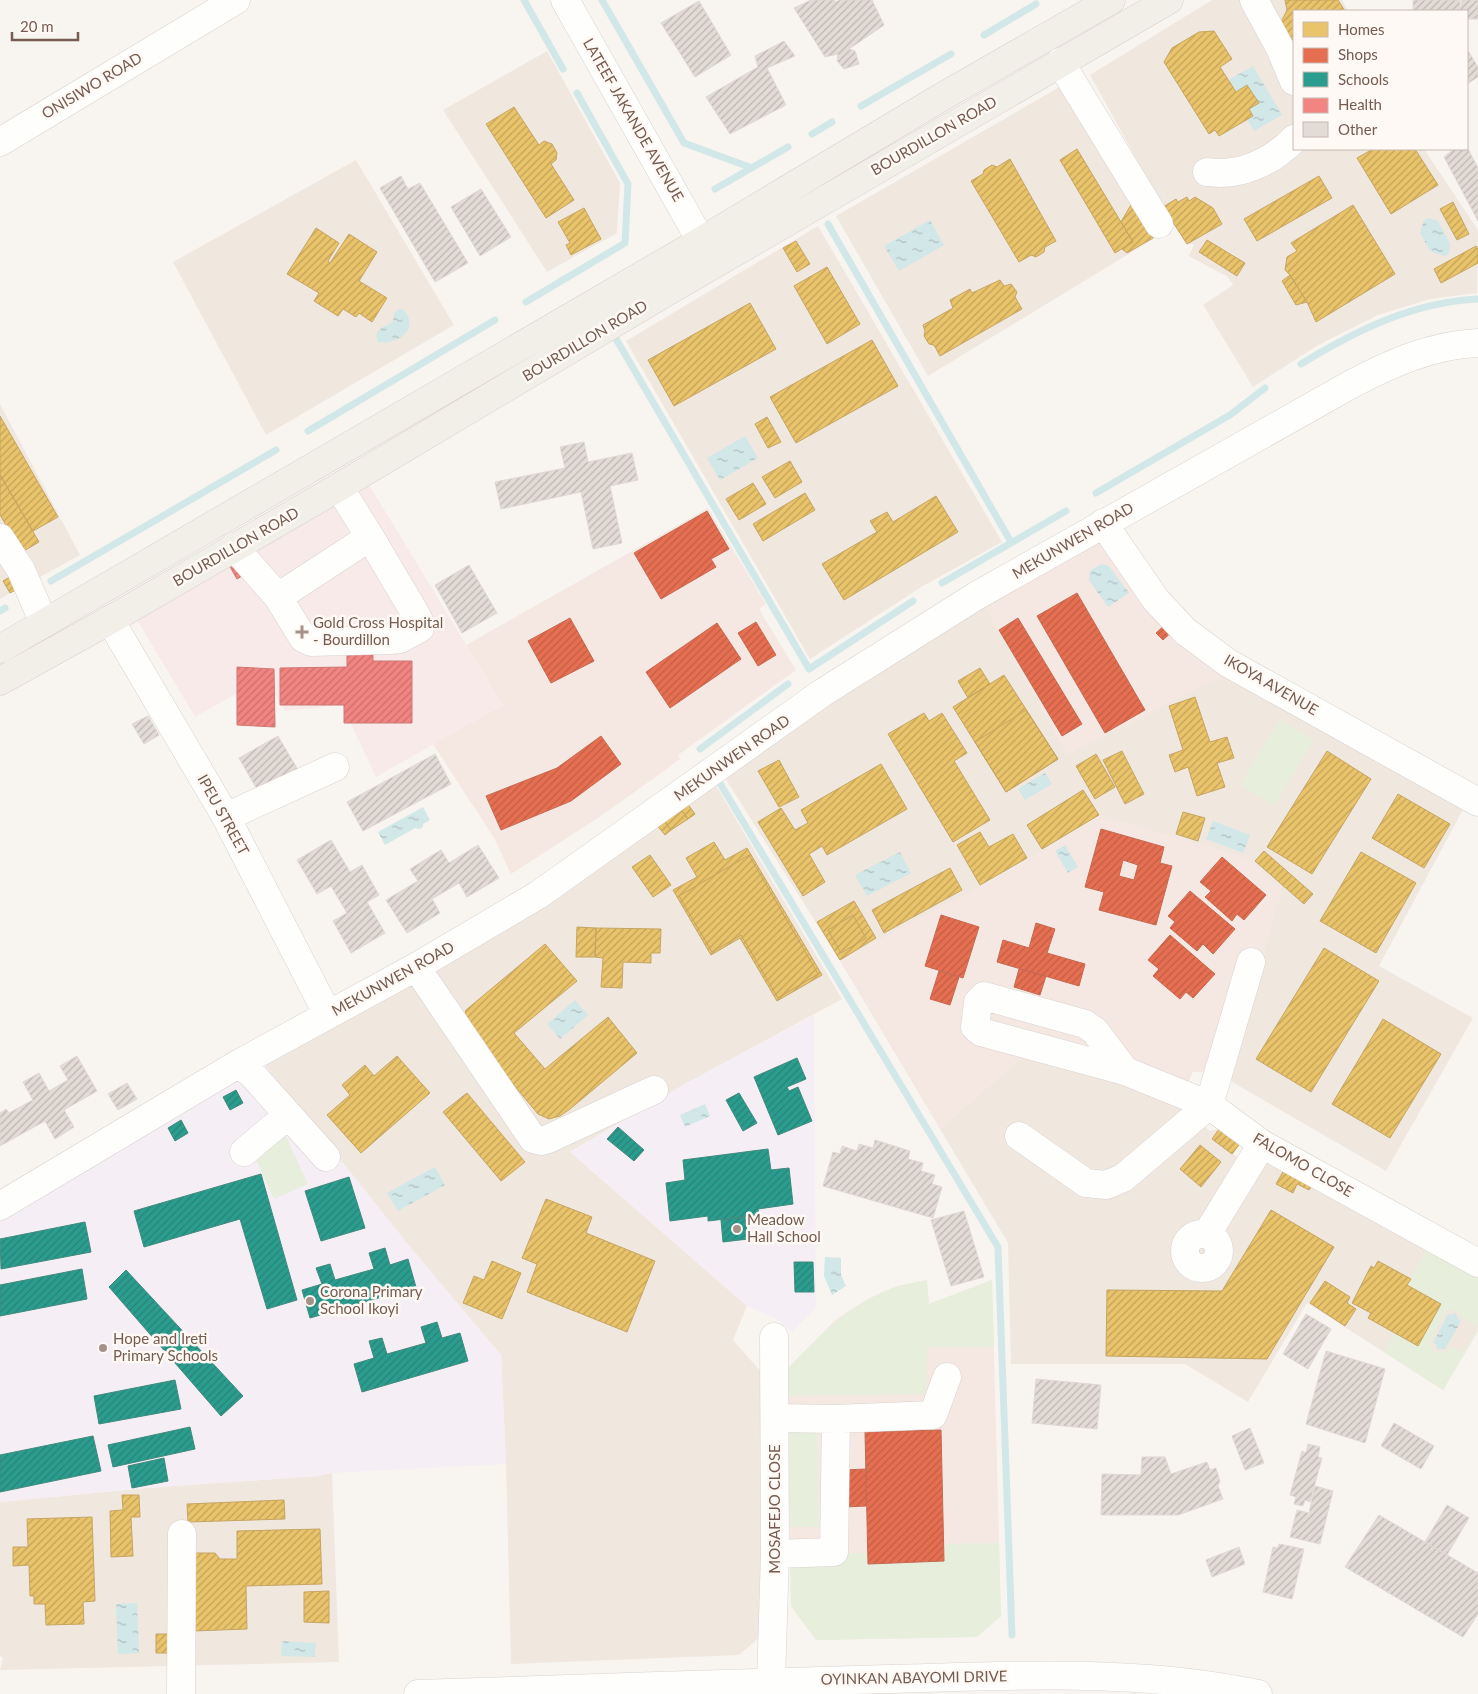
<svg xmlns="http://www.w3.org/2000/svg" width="1478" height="1694" font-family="Lato,sans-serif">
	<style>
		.residential { fill: #f0e7df }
		.commercial { fill: #f5e8e2 }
		.education { fill: #f5eef5 }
		.medical { fill: #f9eaea }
		.grass { fill: #e7eedc; fill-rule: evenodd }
		.water { fill: url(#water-ripples) }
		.homes { fill: url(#homes-hatch); stroke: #c6a562 }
		.shops { fill: url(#shops-hatch); stroke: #c56951; fill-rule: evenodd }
		.schools { fill: url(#schools-hatch); stroke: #418a7c }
		.health { fill: url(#health-hatch); stroke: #cd7873 }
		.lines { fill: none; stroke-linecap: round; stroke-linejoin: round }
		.stream { stroke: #d2e7e8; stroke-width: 7 }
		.building { fill: url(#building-hatch); stroke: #e1d8d3 }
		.minor-casing { stroke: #d8d2ce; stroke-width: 29 }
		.major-casing { stroke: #d9d1cc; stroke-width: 29 }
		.minor { stroke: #fefefd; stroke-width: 28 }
		.major { stroke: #f2eee8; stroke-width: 28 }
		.poi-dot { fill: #a49288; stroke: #fef9f4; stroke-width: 2 }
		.labels { text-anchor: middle; stroke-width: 5; stroke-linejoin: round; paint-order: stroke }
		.street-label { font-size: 15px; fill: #765c50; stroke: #fef9f4 }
		.poi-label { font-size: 15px; fill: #765c50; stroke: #fef9f4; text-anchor: start }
	</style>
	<defs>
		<pattern id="water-ripples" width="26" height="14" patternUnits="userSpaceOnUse" patternTransform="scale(1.25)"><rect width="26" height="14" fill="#d2e7e8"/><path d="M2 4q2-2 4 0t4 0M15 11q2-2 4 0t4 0" fill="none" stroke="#afbebe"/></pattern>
		<pattern id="homes-hatch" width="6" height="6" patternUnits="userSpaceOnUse" patternTransform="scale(1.25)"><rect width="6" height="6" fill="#e9c46a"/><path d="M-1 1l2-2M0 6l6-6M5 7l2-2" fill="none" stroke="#c1a25a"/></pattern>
		<pattern id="shops-hatch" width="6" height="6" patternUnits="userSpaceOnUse" patternTransform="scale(1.25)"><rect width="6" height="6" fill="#e76f51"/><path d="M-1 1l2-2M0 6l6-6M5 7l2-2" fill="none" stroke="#c05e46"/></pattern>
		<pattern id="schools-hatch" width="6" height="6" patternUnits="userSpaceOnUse" patternTransform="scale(1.25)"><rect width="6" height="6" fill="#2a9d8f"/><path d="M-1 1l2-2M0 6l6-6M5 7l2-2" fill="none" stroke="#298377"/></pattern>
		<pattern id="health-hatch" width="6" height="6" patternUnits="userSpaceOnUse" patternTransform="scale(1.25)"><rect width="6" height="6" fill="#f28482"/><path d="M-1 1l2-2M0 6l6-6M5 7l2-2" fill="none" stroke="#c96f6d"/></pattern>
		<pattern id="building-hatch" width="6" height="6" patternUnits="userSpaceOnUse" patternTransform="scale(1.25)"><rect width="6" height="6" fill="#e3dbd5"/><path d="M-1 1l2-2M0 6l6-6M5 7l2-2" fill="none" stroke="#bdb5af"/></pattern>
	</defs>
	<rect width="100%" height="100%" fill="#f8f5f0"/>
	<path class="residential" d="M1212,0h130l6,11h-54v138h130l54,81 -1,63 -47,6 -52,16 -60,30 -65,42 -50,-82 30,-20 -5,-8 -39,-21 5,-12h-7l-24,-37 -73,-132z
		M547,51l73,132 -3,50 -70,39 -104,-162z
		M1063,85l92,153 -227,138 -92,-160z
		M356,160l98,165 -188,110 -93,-173z
		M818,226l184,316 -79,44 -113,73 -184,-318z
		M0,404l80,151 -40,22 -7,-13 -8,21 -25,14z
		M981,600l253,70 232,134 -87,162 94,52 -87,153 -154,-89 -2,-10 -130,-257 -59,37 -71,40 -130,69 -118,-188z
		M714,782l128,217 -159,86 -113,67 177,154 -14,34 30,34v260l-24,21 -228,9 -5,-200 -5,-109 -91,-108 -146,-183z
		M1030,1050l151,48 28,33 22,-5 14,11 -12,17 20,14 14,-18 211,119v62l-35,59 -136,-87 -59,99 -63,-38h-174l-3,-121 -68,-114z
		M332,1473l7,189 -339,8 3,-12 -3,-2v-154l147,-14 171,-12z"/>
	<path class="commercial" d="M708,508l58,96 -7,5 37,61 -118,85 2,4 -23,17 -62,44 -84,54 -17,-36 -61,-94 70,-39 -37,-60z
		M1080,538l29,9 125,123 -167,85 -86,-155z
		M1101,815l147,43 34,32 -52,182h-37l-12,26 -151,-48 -90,79 -100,-168 177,-95z
		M927,1280l2,24 63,-24 9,336 -24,21 -161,3 -25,-34 -4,-237 48,-49 20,-13 39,-20z"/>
	<path class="education" d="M814,1015l2,292 -24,25 -15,-13 -30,-13 -177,-154 113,-67z
		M264,1064l146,183 91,108 5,109 -174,9 -14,3 -171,12 -147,14v-281z"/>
	<path class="medical" d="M368,483l135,222 -127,72 -34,-72 -57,6 -21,-33 -69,39 -58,-97z"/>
	<path class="grass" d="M1280,719l34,21 -40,66 -34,-21z
		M279,1122l29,62 -34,15 -28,-61z
		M1431,1243l47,26v62l-35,59 -59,-38 10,-19 24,12 23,-41 -34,-19zM1447,1310h8l5,3 1,4 17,9 -16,27 -11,-7 -5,7 -4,-2 -4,2 -5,-3 -1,-4 -3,-2z
		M927,1280l2,24 63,-24 2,67h-67l-1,47 -139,2v-27c32,-32 62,-66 106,-81 11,-4 23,-6 34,-8z
		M817,1417l2,110h-29l-2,-108z
		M999,1543l2,73 -24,21 -161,3 -25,-34 -1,-52 78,-1v10l76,-2v-17z"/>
	<path class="water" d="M1253,66l29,49 -28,16 -29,-49z
		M1428,218l10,3 12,23 -1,10 -5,2 -14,-5 -10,-18 4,-13z
		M930,220l14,25 -45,26 -15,-25z
		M399,309l5,1c16,20 -7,35 -26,32 -6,-12 6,-15 15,-20l1,-9z
		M745,436l13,22 -38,22 -13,-22z
		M1101,564l8,2 20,27 -21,14 -19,-27 1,-9z
		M1045,773l7,11 -27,16 -7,-11z
		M423,807l7,13 -7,4v3l-3,2 -5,-1 -30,17 -7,-13z
		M1213,821l37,14 -7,18 -37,-14z
		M1065,845l13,22 -10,6 -13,-22z
		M900,852l11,21 -44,23 -12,-21z
		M575,1000l13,15 -28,24 -13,-15z
		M705,1104l5,12 -25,11 -5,-12z
		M435,1167l10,18 -47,26 -11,-18z
		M825,1257l16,1v17l5,11 -14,9 -8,-19z
		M1456,1313l2,6 3,2 -16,28h-8l-1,-5 -3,-1 15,-29 3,1z
		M137,1603l2,50 -21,1 -2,-50z
		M282,1641l34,2 -1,14 -34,-1z"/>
	<path class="homes" d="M1285,0h53l7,11h-51v28l-3,1 -10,-18 6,-12z
		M1214,31l18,28 -12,8 16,25 11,-7 12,18 -10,6 4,7 -34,20 -4,-6 -6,4 -45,-72 8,-14 27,-16z
		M514,107l25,38 5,-4 8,3 5,9 -1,7 -5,4 23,36 -28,18 -60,-94z
		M1077,149l56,93 -18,11 -55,-93z
		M1373,149h42l23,36 -47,29 -34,-56z
		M1010,159l46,82 -11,6 -1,5 -8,5 -5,-2 -12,7 -48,-81 12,-7 1,-4 8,-5 5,2z
		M1319,176l13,22 -75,43 -13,-22z
		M1187,197l2,4 6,-4 18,11 9,16 -35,20 -24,-37 13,-8 2,3z
		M1453,202l16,32 -12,6 -17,-31z
		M1132,203l21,35 -26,15 -5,-4 11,-7 -12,-20z
		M1353,205l42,69 -79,48 -9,-20 -17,-27 -5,-5 2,-13 10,-6 -6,-8z
		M584,208l17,31 -30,16 -5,-10 4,-2 -12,-21z
		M316,228l23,15 -11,18 2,2 19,-29 28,18 -18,29 28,17 -15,24 -13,-9 -3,4 -13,-8 -5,7 -24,-15 5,-8 -32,-19z
		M1207,240l38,23 -8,13 -38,-24z
		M796,241l14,23 -13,8 -14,-24z
		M1476,246l2,3v14l-37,20 -7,-14z
		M827,267l33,57 -33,20 -33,-58z
		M1290,275l17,27 -11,3 -14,-24z
		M1000,280l4,6 7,-2 6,8 -2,5 7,12 -82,47 -6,-11 -5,-1 -5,-8 1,-5 -2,-6 30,-17 -3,-8 20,-11 2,4z
		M750,303l26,46 -102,57 -26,-46z
		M872,340l26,46 -102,57 -26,-46z
		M0,416l58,101 -25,14 -33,-56z
		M767,417l14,25 -13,6 -13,-24z
		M790,461l12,21 -27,16 -13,-21z
		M0,475l39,67 -17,10 -22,-37z
		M753,483l13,21 -27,16 -13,-21z
		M805,493l10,17 -52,31 -10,-17z
		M936,496l22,36 -114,68 -22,-36 55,-32 -7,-11 17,-9 6,10z
		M17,573l8,12 -15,8 -7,-12z
		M980,668l10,16 -22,14 -10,-17z
		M1004,675l54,84 -52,33 -53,-85z
		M1195,697l15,45 17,-5 7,21 -17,5 8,24 -28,9 -9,-29 -13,5 -6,-17 14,-5 -14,-44z
		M1026,710l32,49 -52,33 -31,-50z
		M924,713l5,8 13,-8 25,40 -13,8 36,59 -37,22 -65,-108z
		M1122,751l22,43 -19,10 -22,-44z
		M1327,751l44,28 -59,95 -45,-27z
		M1096,754l19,33 -20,12 -19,-33z
		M779,760l20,37 -20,10 -21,-36z
		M881,764l26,45 -80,46 -5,-9 -13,8 16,28 -22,14 -45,-74 23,-14 14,22 13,-7 -7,-13z
		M1083,790l16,25 -57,34 -15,-24z
		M1398,794l52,30 -26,44 -52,-30z
		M687,803l8,11 -7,5 -9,-12z
		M679,807l9,12 -17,11 -8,-11z
		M1183,812l22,6 -7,23 -22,-7z
		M663,819l8,11 -6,5 -9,-11z
		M980,832l9,15 24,-13 14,24 -47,27 -23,-40z
		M714,842l11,18 22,-12 75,127 -45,26 -37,-63 -29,17 -38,-65 24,-13 -11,-19z
		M1264,851l49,43 -9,10 -49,-43z
		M1361,852l55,31 -40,70 -56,-32z
		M650,855l21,30 -18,12 -21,-30z
		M749,855l69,119 -40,24 -37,-63 -29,17 -33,-56z
		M950,868l12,22 -78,43 -12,-23z
		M854,901l22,37 -36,22 -23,-38z
		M853,915l13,23 -25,15 -13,-23z
		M577,927l19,1 -1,29h-19z
		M596,928l65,1 -1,24h-9v10l-28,-1 -1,26 -21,-1 2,-29 -8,-1z
		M545,944l32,37 -63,52 31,36 63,-52 29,36 -67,56 -10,7 -11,3 -11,-5 -65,-78 -10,-16 3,-10z
		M1324,948l55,33 -68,111 -55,-33z
		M1383,1019l58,35 -51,84 -58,-34z
		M397,1056l33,37 -69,60 -34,-38 23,-20 -8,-10 23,-20 9,11z
		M467,1093l58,69 -24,19 -58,-69z
		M1231,1126l14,11 -13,17 -20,-15 7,-10z
		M1200,1145l21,17 -20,25 -21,-18z
		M1288,1163l28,15 -7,12 -12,-6 -4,9 -17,-9z
		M546,1199l46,18 -6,16 69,28 -28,71 -100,-40 10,-28 -15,-6z
		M1271,1210l63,37 -67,112 -161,-3 1,-66 115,1z
		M492,1261l29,12 -19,46 -39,-16 11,-27 10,4z
		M1378,1261l33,18 -4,6 34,19 -23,42 -50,-28 3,-5 -19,-10 19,-37 3,2z
		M1325,1281l25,16 -3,6 9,6 -11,17 -35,-23z
		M122,1495h17l1,22h-9l2,39 -22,1 -1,-46 13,-1z
		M284,1500l1,19 -97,3 -1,-18z
		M92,1517l3,84 -12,1 1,22 -38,1 -1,-21h-11v-8h-4l-1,-31 -16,1v-19h15l-1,-28z
		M320,1529l2,55 -76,2 1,43 -54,2 -1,-78h23l5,6h17v-28z
		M329,1591v32l-25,-1v-30z
		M156,1634h17v19h-17z"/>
	<path class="shops" d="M707,511l22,38 -18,10 5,8 -55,32 -27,-46z
		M1077,593l68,117 -40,23 -68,-117z
		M570,618l24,43 -43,22 -23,-42z
		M1018,618l64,106 -20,12 -63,-106z
		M756,622l20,33 -18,11 -20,-33z
		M1168,622l7,7 -12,11 -7,-7z
		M717,623l24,36 -71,49 -24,-36z
		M601,736l20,28 -50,37 -70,29 -15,-34 71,-28z
		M1101,829l63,18 -4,16 12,3 -16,59 -57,-15 5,-18 -19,-5zM1123,860l15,5 -4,15 -15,-4z
		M1222,857l44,38 -22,25 -7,-6 -5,7 -27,-24 6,-6 -11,-9z
		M1190,891l45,38 -22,25 -10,-10 -6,7 -27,-23 5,-6 -7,-6z
		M941,915l38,12 -16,51 -38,-12z
		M1036,923l19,6 -8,24 38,11 -6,22 -82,-24 6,-22 26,8z
		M1170,935l45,39 -22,24 -7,-6 -6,7 -27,-23 6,-7 -11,-9z
		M1019,969l27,7 -6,19 -26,-8z
		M939,971l20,6 -9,28 -20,-6z
		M941,1430l3,131 -76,3 -3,-132z
		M866,1469v37l-22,1 -1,-37z"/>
	<path class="schools" d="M797,1058l9,21 -19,8 2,4 9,-4 14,34 -34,14 -24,-58z
		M236,1090l7,13 -13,7 -7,-13z
		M739,1093l18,30 -14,8 -17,-31z
		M181,1120l7,13 -13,8 -7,-13z
		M618,1127l26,23 -10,11 -27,-22z
		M768,1149l3,21 18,-2 4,36 -35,5 1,6 -51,6v-5l-38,5 -4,-38 19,-3 -2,-20z
		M261,1174l36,126 -30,9 -27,-90 -96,28 -10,-36z
		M349,1177l16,51 -44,13 -16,-50z
		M745,1217l3,22 -25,3 -2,-22z
		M85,1222l6,30 -90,17 -1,-30z
		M385,1248l5,17 18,-6 8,28 -106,31 -8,-28 20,-6 -6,-16 14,-4 5,16 39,-11 -5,-16z
		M794,1262h19l1,30h-19z
		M82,1269l5,30 -87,17v-31z
		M126,1270l117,126 -22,20 -112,-129z
		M437,1322l5,16 18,-5 8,28 -106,31 -8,-28 20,-6 -5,-17 13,-3 5,16 39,-11 -5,-16z
		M175,1380l6,29 -82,15 -5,-28z
		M190,1427l5,22 -82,18 -5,-22z
		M93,1436l8,35 -101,21v-37z
		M164,1458l4,23 -36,7 -4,-22z"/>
	<path class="health" d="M247,554l8,14 -18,11 -8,-14z
		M347,644h26v17h39v62h-68v-18h-64v-37l67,-1z
		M237,667l37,2 1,58 -38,-2z"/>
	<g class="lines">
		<path class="stream" d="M524,0l39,69
			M602,0l82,143 68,25
			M984,35l52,-31
			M861,106l90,-52
			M812,134l20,-12
			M715,189l73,-42
			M828,224l183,318
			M526,302l99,-59 3,-59 -51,-91
			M612,332l197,337 104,-68
			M1301,364c54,-33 112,-62 177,-65
			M308,431l187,-111
			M1096,493l134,-78 35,-27
			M51,581l225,-131
			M942,583l124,-72
			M0,611l5,-3
			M700,749l88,-65
			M718,780l280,467 14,388"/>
	</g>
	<path class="building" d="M811,0h23l2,2 3,-2h33l12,25 -35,24 6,2 4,13 -15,5 -7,-8 1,-7 -13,3 -31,-49z
		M1413,0h47v11h-47z
		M1462,0h16v19h-11v-8h-7z
		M699,1l32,54 -36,22 -34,-54z
		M784,41l11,15 -28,12 19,37 -56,29 -24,-37 52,-30 -3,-11z
		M1467,49l11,18v10l-11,7z
		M1467,147l11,21v53l-34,-64 10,-8h13z
		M401,176l7,13 12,-6 48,80 -33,19 -55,-94z
		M481,189l30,48 -31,19 -29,-49z
		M584,442l4,20 44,-9 6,27 -28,6 12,57 -29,6 -12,-57 -80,17 -6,-27 70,-14 -5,-21z
		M469,565l28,48 -35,20 -27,-48z
		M148,716l11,19 -15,9 -12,-20z
		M278,736l20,34 -39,23 -20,-35z
		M435,754l16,30 -88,47 -16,-29z
		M331,840l19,32 12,-7 17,30 -12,7 18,31 -34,20 -18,-32 14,-8 -16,-27 -14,8 -20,-34z
		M478,845l21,33 -32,19 -8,-14 -27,16 8,14 -33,20 -21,-33 32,-19 -8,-12 31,-19 8,13z
		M77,1056l20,35 -33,19 10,17 -19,12 -10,-18 -45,25v-33l6,-4 3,4 24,-13 -10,-18 16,-9 10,18 19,-11 -8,-14z
		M127,1083l10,16 -19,11 -10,-16z
		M875,1140l35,11 -2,8 15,4 -2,8 14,4 -3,9 10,3 -9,31 -110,-32 10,-34 7,2 2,-8 15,5 2,-7 14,4z
		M964,1211l20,66 -33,9 -20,-66z
		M1306,1314l25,15 -23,40 -25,-15z
		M1326,1351l59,18 -20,74 -59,-19z
		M1036,1379l65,6 -4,44 -65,-6z
		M1394,1423l40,23 -13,23 -40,-23z
		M1250,1428l14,35 -19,7 -13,-34z
		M1308,1444l12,3 -2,10 4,1 -12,44 -5,-2 -2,6 -9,-2 2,-7 -6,-2 12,-44 4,2z
		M1142,1457h23l6,17 36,-12 3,8 6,-2 4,13 -2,5 5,13 -45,16h-77l1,-41 39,1z
		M1315,1486l18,5 -13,53 -30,-7 7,-27 12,3z
		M1447,1505l22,13 -22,37 -22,-13z
		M1379,1515l99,58v41l-15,23 -118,-70z
		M1279,1544l25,5 -12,50 -29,-7 10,-45 5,1z
		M1239,1547l6,17 -33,13 -6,-17z"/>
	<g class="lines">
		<defs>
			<path id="minor" d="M565,0l136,241
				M1254,0l26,48 14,33
				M1060,62l99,162
				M0,142l236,-142
				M1207,172c32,5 65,-10 87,-33
				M339,487l31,50
				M1103,523l53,77 29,31 43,32 250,139
				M0,538l21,32 23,53
				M234,547l44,50 92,-60 45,76 5,10v5l-20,11 -10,1 -79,2 -8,-4 -25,-41
				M110,620l116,197 102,198
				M226,817l109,-50
				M1251,962l-42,143 53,39 216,119
				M416,967l117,172 8,2 7,-2 106,-49
				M238,1064l13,9 75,84
				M1019,1136l67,47 20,2 17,-7 86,-73 -84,-34 -144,-39 -6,-5 3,-25 6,-6 101,28 10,7 30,40
				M244,1152l44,-37
				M0,1206l238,-142 178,-97 122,-72 284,-202 154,-97 372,-210c41,-22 83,-41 130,-43
				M1185 1251a17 17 0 1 1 34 0a17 17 0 1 1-34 0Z
				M1207,1234l55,-90
				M775,1418l61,1 -2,133 -59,2
				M836,1419l97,-4 14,-38
				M771,1682l4,-128 -1,-217
				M181,1694l1,-160
				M418,1694c156,-5 313,-11 469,-15 124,-3 249,-11 371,15"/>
			<path id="major" d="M0,649l701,-408 239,-143 171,-98
				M0,681l110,-61 229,-133 324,-193 506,-294"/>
		</defs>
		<use href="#minor" class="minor-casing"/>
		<use href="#major" class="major-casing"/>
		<use href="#minor" class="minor"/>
		<use href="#major" class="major"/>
	</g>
	<g class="poi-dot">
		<path d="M299.5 624.5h5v5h5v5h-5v5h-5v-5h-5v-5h5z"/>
		<circle cx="737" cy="1229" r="5"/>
		<circle cx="310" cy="1301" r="5"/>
		<circle cx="103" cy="1348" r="5"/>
	</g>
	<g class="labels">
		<g class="street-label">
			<text transform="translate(92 86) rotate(-31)" y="5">ONISIWO ROAD</text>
			<text transform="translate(633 120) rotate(60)" y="5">LATEEF JAKANDE AVENUE</text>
			<text transform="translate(934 136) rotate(-30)" y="5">BOURDILLON ROAD</text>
			<text transform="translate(585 341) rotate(-31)" y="5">BOURDILLON ROAD</text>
			<text transform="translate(1073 541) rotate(-30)" y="5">MEKUNWEN ROAD</text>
			<text transform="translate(236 547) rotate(-30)" y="5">BOURDILLON ROAD</text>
			<text transform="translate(1271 685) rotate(30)" y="5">IKOYA AVENUE</text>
			<text transform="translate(732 758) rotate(-35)" y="5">MEKUNWEN ROAD</text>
			<text transform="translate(223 815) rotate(61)" y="5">IPEU STREET</text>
			<text transform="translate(393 979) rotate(-29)" y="5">MEKUNWEN ROAD</text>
			<text transform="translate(1303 1165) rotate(30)" y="5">FALOMO CLOSE</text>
			<text transform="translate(775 1509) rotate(-90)" y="5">MOSAFEJO CLOSE</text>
			<text transform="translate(914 1678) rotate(-1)" y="5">OYINKAN ABAYOMI DRIVE</text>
		</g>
		<g class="poi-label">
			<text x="313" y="628">Gold Cross Hospital<tspan x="313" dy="17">- Bourdillon</tspan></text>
			<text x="747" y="1225">Meadow<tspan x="747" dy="17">Hall School</tspan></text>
			<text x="320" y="1297">Corona Primary<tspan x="320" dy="17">School Ikoyi</tspan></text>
			<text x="113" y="1344">Hope and Ireti<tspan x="113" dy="17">Primary Schools</tspan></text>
		</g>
	</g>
	<rect x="1293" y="10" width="175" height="140" fill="#fef9f4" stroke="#c8bab2"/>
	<rect x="1303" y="22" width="25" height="15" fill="#e9c46a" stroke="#c8bab2"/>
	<text x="1338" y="35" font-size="15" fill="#765c50">Homes</text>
	<rect x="1303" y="48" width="25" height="15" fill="#e76f51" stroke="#c8bab2"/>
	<text x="1338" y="60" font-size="15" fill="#765c50">Shops</text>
	<rect x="1303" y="72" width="25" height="15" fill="#2a9d8f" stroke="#c8bab2"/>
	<text x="1338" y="85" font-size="15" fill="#765c50">Schools</text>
	<rect x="1303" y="98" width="25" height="15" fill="#f28482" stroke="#c8bab2"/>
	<text x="1338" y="110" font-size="15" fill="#765c50">Health</text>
	<rect x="1303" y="122" width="25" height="15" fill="#e3dbd5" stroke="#c8bab2"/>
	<text x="1338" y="135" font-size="15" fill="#765c50">Other</text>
	<path d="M12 32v8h66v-8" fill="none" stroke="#765c50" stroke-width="2.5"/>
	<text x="20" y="32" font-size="15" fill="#765c50" stroke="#fef9f4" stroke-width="4" paint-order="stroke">20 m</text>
</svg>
